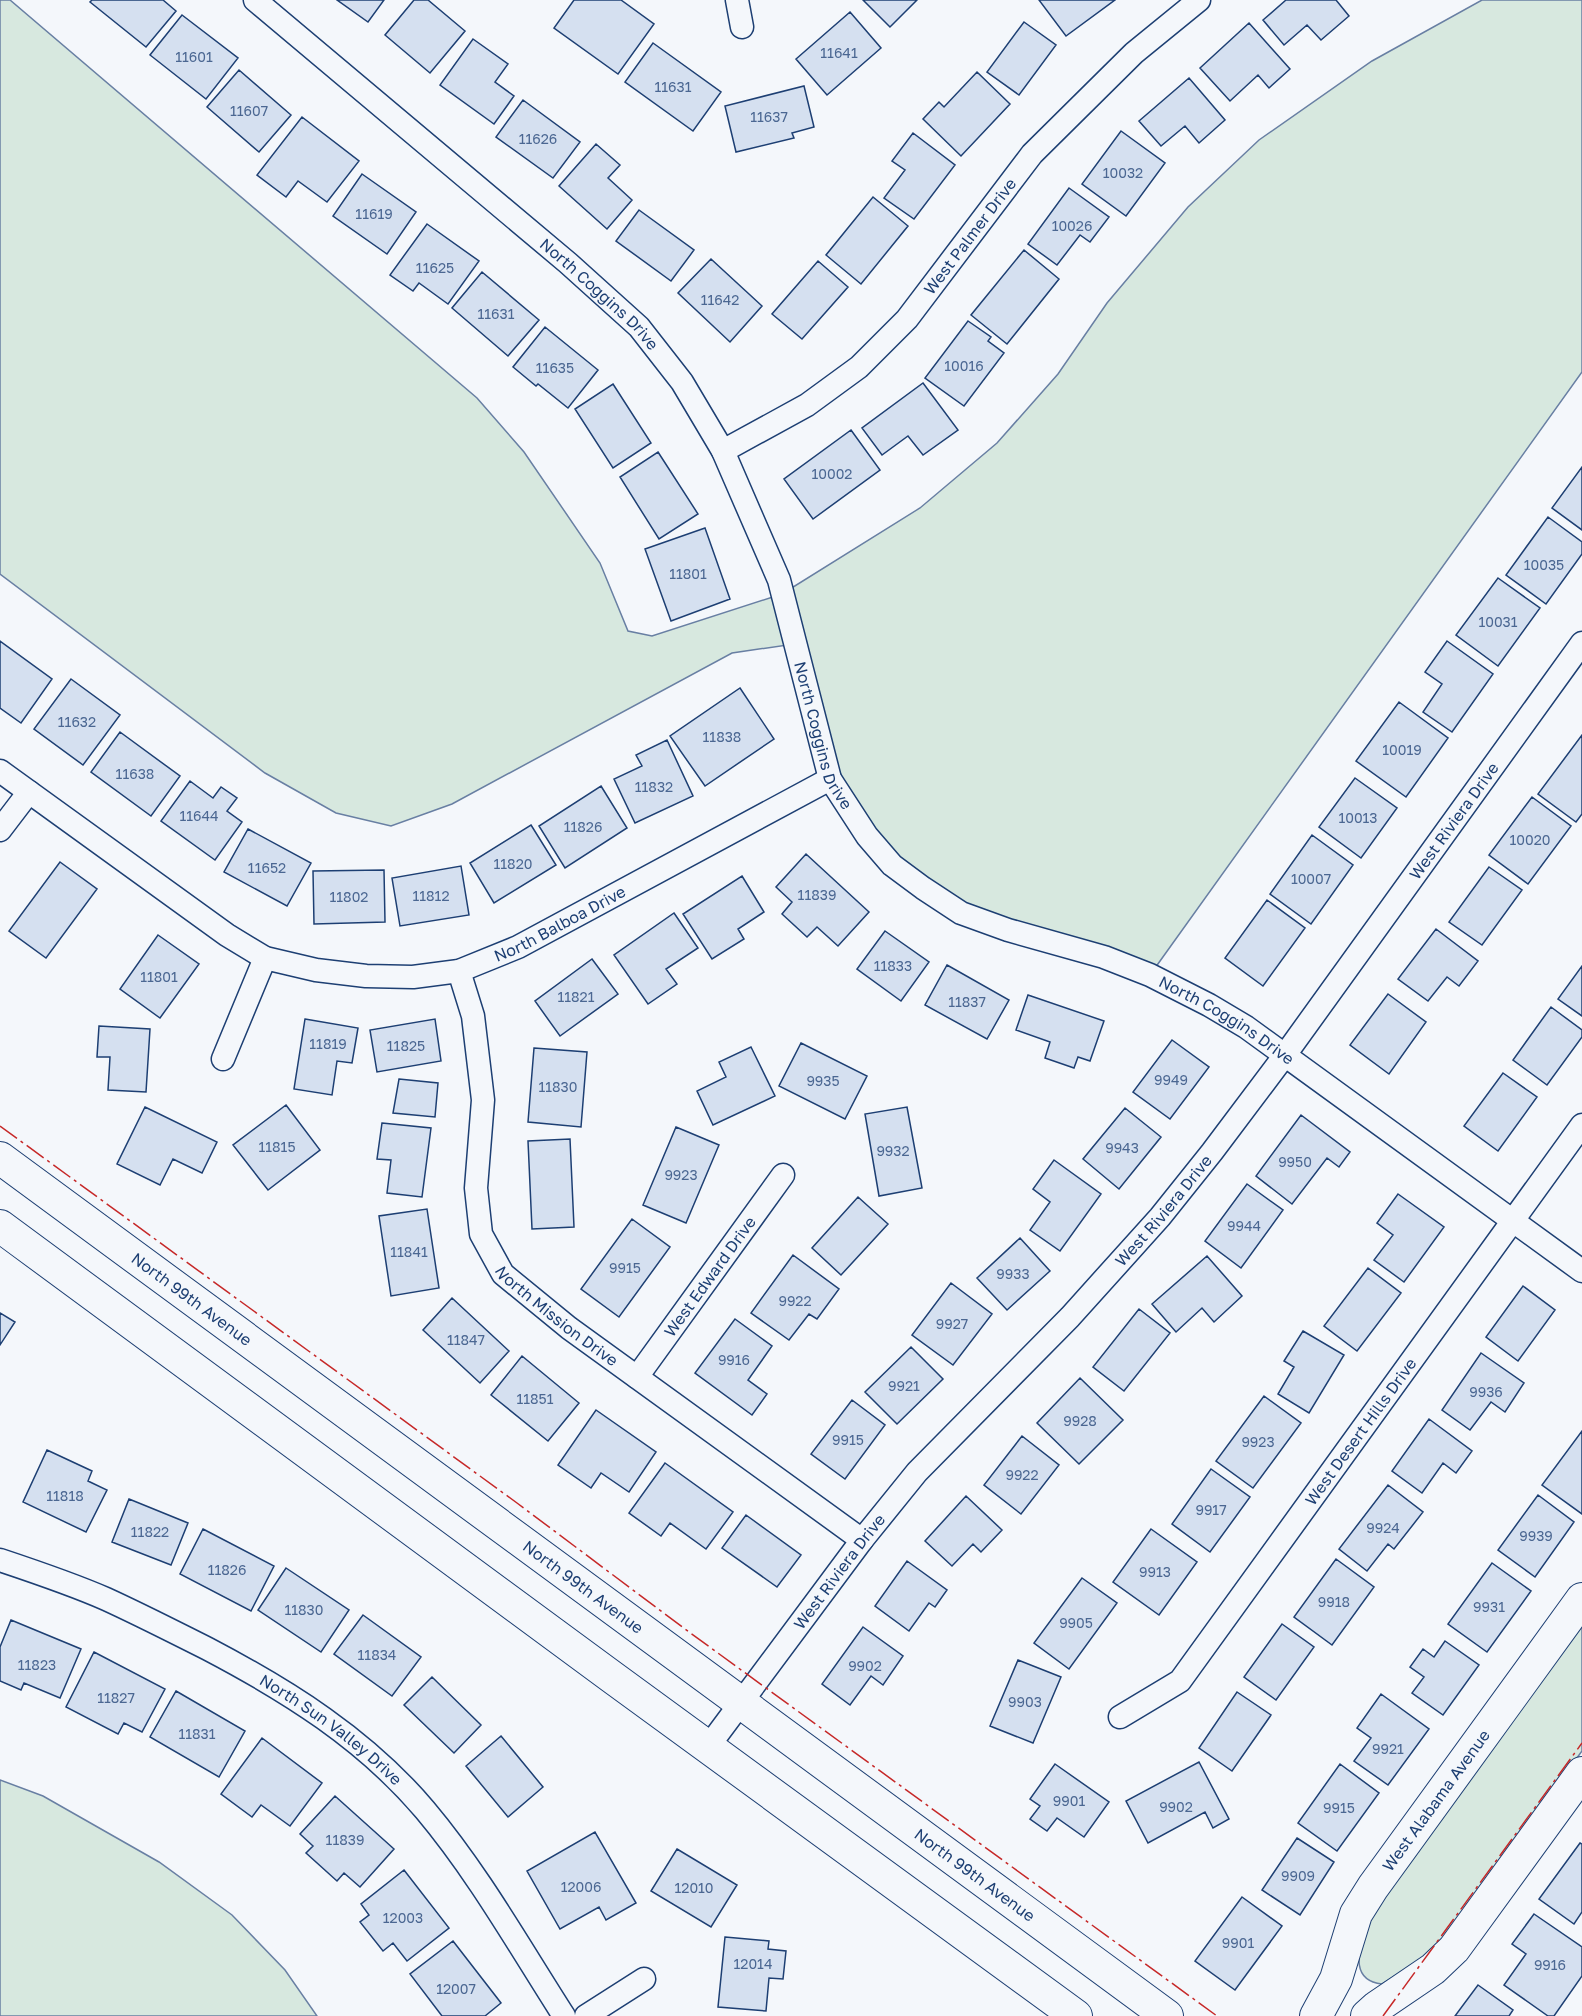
<svg xmlns="http://www.w3.org/2000/svg" width="1582" height="2016" font-family="'Golos Text',sans-serif">
	<style>
		.green { fill: #d7e8df; stroke: #687fa3; stroke-width: 1.5 }
		.building { fill: #d5e0f0; stroke: #1d3f73; stroke-width: 1.5 }
		.lines { fill: none; stroke-linecap: round; stroke-linejoin: round }
		.street-casing { stroke: #1d3f73; stroke-width: 25 }
		.secondary-casing { stroke: #1d3f73; stroke-width: 34 }
		.street { stroke: #f4f7fb; stroke-width: 22 }
		.secondary { stroke: #f4f7fb; stroke-width: 32 }
		.power { stroke: #c62828; stroke-width: 1.5; stroke-dasharray: 21 4.5 3 4.5; stroke-linecap: butt }
		.labels { text-anchor: middle; stroke-width: 4.5; stroke-linejoin: round; paint-order: stroke }
		.number-label { font-size: 14px; fill: #4b6792 }
		.street-label { font-size: 16px; fill: #1d3f73; stroke: #f4f7fb }
	</style>
	<rect width="100%" height="100%" fill="#f4f7fb"/>
	<path class="green" d="M0,0h10l467,398 47,54 76,111 28,68 24,5 130,-42 138,-86 77,-65 61,-69 49,-71 81,-96 71,-67 113,-79 110,-61h100v372l-432,603 -227,-87 -93,-109 -36,-135 -62,9 -280,151 -61,22 -55,-13 -71,-40 -265,-199z
		M1582,1618v133l-144,198 -56,35c-35,-4 -21,-38 -16,-61z
		M0,1780l43,16 116,66 73,53 53,55 32,46h-317z"/>
	<path class="building" d="M92,0h71l13,11 -30,36 -56,-45z
		M337,0h47l-16,22z
		M414,0h14l37,31 -35,42 -45,-38z
		M574,0h47l33,24 -36,50 -64,-46z
		M863,0h54l-27,27z
		M1039,0h76l-49,36z
		M1286,0h50l13,16 -28,24 -14,-15 -23,20 -21,-25z
		M850,12l31,36 -54,47 -31,-36z
		M182,15l56,43 -32,41 -56,-44z
		M1024,22l32,23 -37,50 -32,-23z
		M1249,23l41,46 -21,19 -11,-13 -28,26 -30,-33z
		M473,39l35,25 -13,18 19,14 -20,28 -54,-39z
		M653,43l68,49 -28,39 -68,-49z
		M239,70l52,45 -32,37 -52,-45z
		M977,72l33,32 -49,52 -38,-37 16,-17 5,5z
		M1189,78l36,42 -26,23 -14,-17 -24,20 -22,-25z
		M804,86l10,41 -22,6 2,5 -58,14 -11,-46z
		M523,100l57,42 -27,36 -57,-41z
		M302,117l57,44 -32,41 -29,-21 -12,16 -29,-22z
		M1121,131l44,32 -39,53 -44,-32z
		M913,133l42,32 -41,54 -30,-21 21,-28 -13,-9z
		M596,144l24,21 -12,13 24,22 -25,29 -48,-43z
		M362,174l54,38 -29,42 -54,-38z
		M1069,188l40,29 -19,25 -10,-7 -23,30 -29,-21z
		M873,197l35,29 -47,58 -35,-29z
		M639,210l55,40 -23,31 -55,-40z
		M427,224l52,37 -31,43 -29,-21 -6,8 -23,-16z
		M1024,250l35,29 -52,65 -36,-29z
		M711,259l51,47 -32,36 -52,-49z
		M818,261l30,26 -46,52 -30,-25z
		M482,272l57,48 -31,36 -56,-48z
		M968,321l23,16 -3,4 16,12 -40,53 -39,-28z
		M545,327l53,43 -30,38 -30,-24 -2,2 -23,-19z
		M923,383l35,47 -35,25 -15,-19 -26,19 -20,-27z
		M613,384l38,59 -38,25 -38,-59z
		M851,430l29,40 -67,49 -29,-40z
		M658,452l40,62 -39,25 -39,-62z
		M1582,467v63l-30,-22z
		M1548,517l34,25v12l-36,50 -40,-29z
		M705,528l25,71 -59,22 -26,-72z
		M1498,578l42,30 -42,58 -42,-31z
		M0,641l52,38 -31,44 -21,-15z
		M1447,641l46,33 -41,58 -29,-20 19,-28 -17,-12z
		M71,679l49,36 -37,50 -49,-36z
		M740,688l34,51 -69,47 -35,-50z
		M1399,702l49,36 -42,59 -50,-36z
		M120,732l60,44 -29,40 -60,-44z
		M1582,735v79l-6,8 -38,-28z
		M667,740l26,56 -58,27 -21,-44 28,-13 -6,-11z
		M1355,778l42,30 -36,50 -42,-31z
		M190,781l23,17 8,-11 16,11 -10,13 15,11 -27,38 -54,-39z
		M601,786l26,42 -62,40 -26,-42z
		M1532,797l39,29 -43,58 -39,-29z
		M531,825l25,40 -62,38 -24,-40z
		M248,829l63,34 -24,43 -63,-34z
		M1312,835l41,30 -42,59 -41,-30z
		M806,854l63,58 -31,34 -21,-19 -10,10 -25,-23 10,-12 -16,-15z
		M60,862l37,27 -51,69 -37,-27z
		M461,866l8,49 -69,11 -8,-48z
		M1489,867l33,23 -40,55 -33,-23z
		M384,870l1,52 -71,2 -1,-53z
		M742,876l22,36 -26,17 6,10 -32,20 -29,-45z
		M1267,900l38,28 -42,58 -38,-28z
		M674,913l24,35 -32,21 11,15 -29,20 -34,-49z
		M1436,929l42,32 -19,25 -12,-9 -19,24 -30,-22z
		M885,931l44,31 -28,39 -44,-32z
		M158,935l41,29 -39,54 -40,-29z
		M592,959l26,35 -58,42 -25,-35z
		M947,965l62,35 -22,39 -62,-34z
		M1582,966v50l-24,-17z
		M1388,994l38,28 -37,52 -39,-29z
		M1028,995l76,26 -14,40 -12,-4 -4,11 -29,-10 5,-16 -34,-12z
		M1551,1007l31,23v7l-35,48 -34,-25z
		M305,1019l53,9 -6,35 -15,-2 -5,34 -38,-6z
		M435,1019l6,42 -64,11 -7,-42z
		M99,1026l51,3 -4,63 -38,-2 2,-33h-13z
		M1172,1040l37,27 -39,52 -37,-27z
		M801,1043l66,33 -22,43 -66,-33z
		M751,1047l24,49 -62,29 -16,-34 29,-14 -7,-15z
		M534,1048l53,4 -6,75 -53,-5z
		M1503,1073l34,24 -39,54 -34,-25z
		M399,1079l39,4 -3,34 -42,-4z
		M286,1105l34,45 -52,40 -35,-45z
		M145,1107l72,35 -15,31 -29,-14 -13,26 -43,-21z
		M907,1107l15,81 -43,8 -14,-82z
		M1125,1108l36,29 -42,52 -36,-30z
		M1301,1115l49,37 -11,15 -12,-9 -35,46 -36,-28z
		M382,1123l49,5 -9,69 -35,-4 4,-33 -14,-1z
		M676,1127l43,18 -33,78 -43,-18z
		M570,1139l4,88 -42,2 -4,-88z
		M1054,1160l47,34 -41,57 -30,-21 20,-28 -17,-13z
		M1247,1184l36,26 -42,58 -36,-27z
		M1398,1194l46,33 -40,55 -30,-22 19,-25 -16,-12z
		M858,1197l30,27 -47,51 -29,-27z
		M427,1209l12,79 -48,8 -12,-80z
		M632,1219l38,28 -51,70 -38,-28z
		M1020,1238l30,33 -43,39 -30,-32z
		M793,1255l46,34 -22,30 -8,-5 -20,26 -38,-27z
		M1207,1256l35,40 -28,26 -12,-14 -26,24 -24,-28z
		M1368,1268l33,25 -44,58 -33,-25z
		M951,1283l41,31 -39,51 -41,-30z
		M1523,1286l32,24 -37,51 -32,-24z
		M452,1298l57,53 -29,32 -57,-53z
		M1139,1309l31,24 -46,58 -31,-24z
		M0,1313l15,9 -15,23z
		M735,1319l37,27 -24,34 19,14 -15,21 -57,-42z
		M1303,1331l41,24 -35,58 -31,-19 16,-27 -10,-6z
		M911,1347l32,32 -46,45 -32,-32z
		M1481,1353l43,30 -19,29 -14,-10 -21,28 -28,-20z
		M522,1356l57,47 -31,38 -57,-46z
		M1080,1378l43,42 -44,44 -42,-41z
		M1264,1396l37,27 -48,65 -37,-27z
		M852,1400l33,25 -40,54 -34,-25z
		M596,1410l60,42 -27,40 -28,-19 -10,15 -33,-23z
		M1429,1419l43,32 -16,22 -13,-10 -21,30 -30,-22z
		M1582,1431v83l-40,-29z
		M1022,1436l37,29 -38,49 -37,-29z
		M47,1450l45,21 -4,10 19,9 -21,42 -63,-30z
		M665,1463l68,49 -27,37 -36,-26 -9,13 -32,-23z
		M1211,1469l39,28 -40,55 -38,-28z
		M1388,1485l35,27 -29,37 -6,-5 -21,27 -28,-22z
		M1538,1495l36,27 -39,55 -37,-27z
		M966,1496l36,34 -21,22 -8,-8 -21,22 -27,-25z
		M129,1499l59,24 -17,42 -59,-23z
		M746,1515l55,40 -24,32 -55,-39z
		M203,1529l71,37 -23,45 -71,-37z
		M1151,1529l46,33 -38,53 -46,-33z
		M1336,1559l38,28 -42,58 -38,-28z
		M907,1561l40,29 -12,17 -6,-4 -20,28 -34,-25z
		M1492,1563l39,28 -44,61 -39,-28z
		M286,1568l63,42 -28,42 -63,-42z
		M1082,1578l35,25 -48,66 -35,-26z
		M363,1615l58,42 -29,39 -58,-42z
		M11,1620l70,29 -21,49 -36,-15 -3,7 -21,-9v-34z
		M1282,1624l32,23 -38,53 -32,-23z
		M863,1627l40,29 -20,29 -12,-9 -21,29 -28,-21z
		M1445,1641l34,24 -36,50 -31,-22 12,-16 -14,-10 13,-18 11,8z
		M94,1652l71,37 -23,43 -18,-9 -6,11 -52,-27z
		M1018,1660l43,17 -28,66 -43,-17z
		M432,1677l49,48 -27,28 -50,-48z
		M176,1691l69,40 -26,46 -69,-40z
		M1237,1692l34,23 -39,56 -33,-23z
		M1381,1694l48,35 -41,56 -34,-24 17,-23 -14,-10z
		M501,1736l42,51 -35,30 -42,-51z
		M262,1738l60,45 -32,43 -29,-21 -9,12 -31,-23z
		M1199,1762l30,57 -16,9 -8,-16 -57,31 -22,-42z
		M1055,1764l54,38 -25,35 -27,-19 -10,13 -17,-12 10,-13 -10,-7z
		M1340,1764l39,29 -42,58 -39,-28z
		M335,1796l59,53 -34,38 -16,-14 -7,8 -31,-28 7,-7 -13,-12z
		M595,1832l41,71 -30,17 -7,-13 -39,22 -33,-58z
		M1297,1838l37,24 -34,53 -38,-25z
		M1580,1843l2,1v68l-8,12 -35,-25z
		M677,1849l60,36 -26,42 -60,-36z
		M404,1870l45,58 -42,33 -14,-18 -10,8 -23,-29 9,-7 -8,-11z
		M1242,1897l40,29 -47,64 -40,-29z
		M1534,1914l48,33v29l-28,40h-6l-44,-31 22,-31 -14,-10z
		M725,1937l44,4 -1,8 18,2 -3,28 -14,-1 -3,33 -48,-4z
		M453,1941l48,62 -16,13h-43l-32,-42z
		M1478,1985l35,25 -4,6h-54z"/>
	<g class="lines">
		<defs>
			<g id="street">
				<path id="s1" d="M255,0l313,263 71,64 43,55 41,69 56,129 51,199 37,57 25,29 31,23 38,25 47,17 96,27 46,18 59,30 37,22 336,244"/>
				<path d="M737,0l5,27"/>
				<path id="s2" d="M723,451l84,-46 52,-38 48,-48 125,-165 102,-101 65,-53"/>
				<path id="s3" d="M0,771l227,164 38,23 51,12 50,6 47,1 46,-6 59,-24 312,-168"/>
				<path d="M0,830l29,-38"/>
				<path id="s4" d="M459,971l14,45 10,84 -7,88 5,46 22,40 66,54 293,212"/>
				<path d="M223,1059l42,-101"/>
				<path id="s5" d="M637,1377l146,-202"/>
				<path id="s6" d="M0,1560c36,12 72,24 106,39 35,16 68,33 102,50 80,42 157,90 217,161 53,63 94,136 139,206"/>
				<path id="s7" d="M1120,1717l60,-36 402,-556"/>
				<path id="s8" d="M708,1747l154,-207 55,-68 153,-155 90,-100 52,-65 73,-97 297,-412"/>
				<path d="M586,2016l58,-37"/>
			</g>
			<g id="secondary">
				<path id="s9" d="M0,1158l1167,858"/>
				<path d="M0,1226l612,451 464,339"/>
				<path id="s10" d="M1316,2016l20,-37 20,-65 17,-27 209,-288"/>
				<path d="M1367,2016l10,-9 56,-38 21,-20 128,-176"/>
			</g>
		</defs>
		<use href="#street" class="street-casing"/>
		<use href="#secondary" class="secondary-casing"/>
		<use href="#street" class="street"/>
		<use href="#secondary" class="secondary"/>
		<path class="power" d="M0,1126l517,377 172,129 528,384
			M1383,2016l199,-273"/>
	</g>
	<g class="labels">
		<g class="number-label">
			<text x="839" y="58">11641</text>
			<text x="194" y="62">11601</text>
			<text x="673" y="92">11631</text>
			<text x="249" y="116">11607</text>
			<text x="769" y="122">11637</text>
			<text x="538" y="144">11626</text>
			<text x="1123" y="178">10032</text>
			<text x="374" y="219">11619</text>
			<text x="1072" y="231">10026</text>
			<text x="435" y="273">11625</text>
			<text x="720" y="305">11642</text>
			<text x="496" y="319">11631</text>
			<text x="964" y="371">10016</text>
			<text x="555" y="373">11635</text>
			<text x="832" y="479">10002</text>
			<text x="1544" y="570">10035</text>
			<text x="688" y="579">11801</text>
			<text x="1498" y="627">10031</text>
			<text x="77" y="727">11632</text>
			<text x="722" y="742">11838</text>
			<text x="1402" y="755">10019</text>
			<text x="135" y="779">11638</text>
			<text x="654" y="792">11832</text>
			<text x="199" y="821">11644</text>
			<text x="1358" y="823">10013</text>
			<text x="583" y="832">11826</text>
			<text x="1530" y="845">10020</text>
			<text x="513" y="869">11820</text>
			<text x="267" y="873">11652</text>
			<text x="1311" y="884">10007</text>
			<text x="817" y="900">11839</text>
			<text x="431" y="901">11812</text>
			<text x="349" y="902">11802</text>
			<text x="893" y="971">11833</text>
			<text x="159" y="982">11801</text>
			<text x="576" y="1002">11821</text>
			<text x="967" y="1007">11837</text>
			<text x="328" y="1049">11819</text>
			<text x="406" y="1051">11825</text>
			<text x="1171" y="1085">9949</text>
			<text x="823" y="1086">9935</text>
			<text x="558" y="1092">11830</text>
			<text x="277" y="1152">11815</text>
			<text x="1122" y="1153">9943</text>
			<text x="893" y="1156">9932</text>
			<text x="1295" y="1167">9950</text>
			<text x="681" y="1180">9923</text>
			<text x="1244" y="1231">9944</text>
			<text x="409" y="1257">11841</text>
			<text x="625" y="1273">9915</text>
			<text x="1013" y="1279">9933</text>
			<text x="795" y="1306">9922</text>
			<text x="952" y="1329">9927</text>
			<text x="466" y="1345">11847</text>
			<text x="734" y="1365">9916</text>
			<text x="904" y="1391">9921</text>
			<text x="1486" y="1397">9936</text>
			<text x="535" y="1404">11851</text>
			<text x="1080" y="1426">9928</text>
			<text x="848" y="1445">9915</text>
			<text x="1258" y="1447">9923</text>
			<text x="1022" y="1480">9922</text>
			<text x="65" y="1501">11818</text>
			<text x="1211" y="1515">9917</text>
			<text x="1383" y="1533">9924</text>
			<text x="150" y="1537">11822</text>
			<text x="1536" y="1541">9939</text>
			<text x="227" y="1575">11826</text>
			<text x="1155" y="1577">9913</text>
			<text x="1334" y="1607">9918</text>
			<text x="1489" y="1612">9931</text>
			<text x="304" y="1615">11830</text>
			<text x="1076" y="1628">9905</text>
			<text x="377" y="1660">11834</text>
			<text x="37" y="1670">11823</text>
			<text x="865" y="1671">9902</text>
			<text x="116" y="1703">11827</text>
			<text x="1025" y="1707">9903</text>
			<text x="197" y="1739">11831</text>
			<text x="1388" y="1754">9921</text>
			<text x="1069" y="1806">9901</text>
			<text x="1176" y="1812">9902</text>
			<text x="1339" y="1813">9915</text>
			<text x="345" y="1845">11839</text>
			<text x="1298" y="1881">9909</text>
			<text x="581" y="1892">12006</text>
			<text x="694" y="1893">12010</text>
			<text x="403" y="1923">12003</text>
			<text x="1238" y="1948">9901</text>
			<text x="753" y="1969">12014</text>
			<text x="1550" y="1970">9916</text>
			<text x="456" y="1994">12007</text>
		</g>
		<g class="street-label">
			<text dy="6" stroke="none"><textPath href="#s2" startOffset="332">West Palmer Drive</textPath></text>
			<text dy="6" stroke="none"><textPath href="#s1" startOffset="453">North Coggins Drive</textPath></text>
			<text dy="6" stroke="none"><textPath href="#s1" startOffset="957">North Coggins Drive</textPath></text>
			<text dy="6" stroke="none"><textPath href="#s8" startOffset="1191">West Riviera Drive</textPath></text>
			<text dy="6" stroke="none"><textPath href="#s3" startOffset="632">North Balboa Drive</textPath></text>
			<text dy="6" stroke="none"><textPath href="#s1" startOffset="1479">North Coggins Drive</textPath></text>
			<text dy="6" stroke="none"><textPath href="#s8" startOffset="705">West Riviera Drive</textPath></text>
			<text dy="6" stroke="none"><textPath href="#s5" startOffset="124">West Edward Drive</textPath></text>
			<text dy="6" stroke="none"><textPath href="#s9" startOffset="238">North 99th Avenue</textPath></text>
			<text dy="6" stroke="none"><textPath href="#s4" startOffset="380">North Mission Drive</textPath></text>
			<text dy="6" stroke="none"><textPath href="#s7" startOffset="378">West Desert Hills Drive</textPath></text>
			<text dy="6" stroke="none"><textPath href="#s8" startOffset="219">West Riviera Drive</textPath></text>
			<text dy="6" stroke="none"><textPath href="#s9" startOffset="724">North 99th Avenue</textPath></text>
			<text dy="6" stroke="none"><textPath href="#s6" startOffset="374">North Sun Valley Drive</textPath></text>
			<text dy="6" stroke="none"><textPath href="#s10" startOffset="249">West Alabama Avenue</textPath></text>
			<text dy="6" stroke="none"><textPath href="#s9" startOffset="1210">North 99th Avenue</textPath></text>
		</g>
	</g>
</svg>
